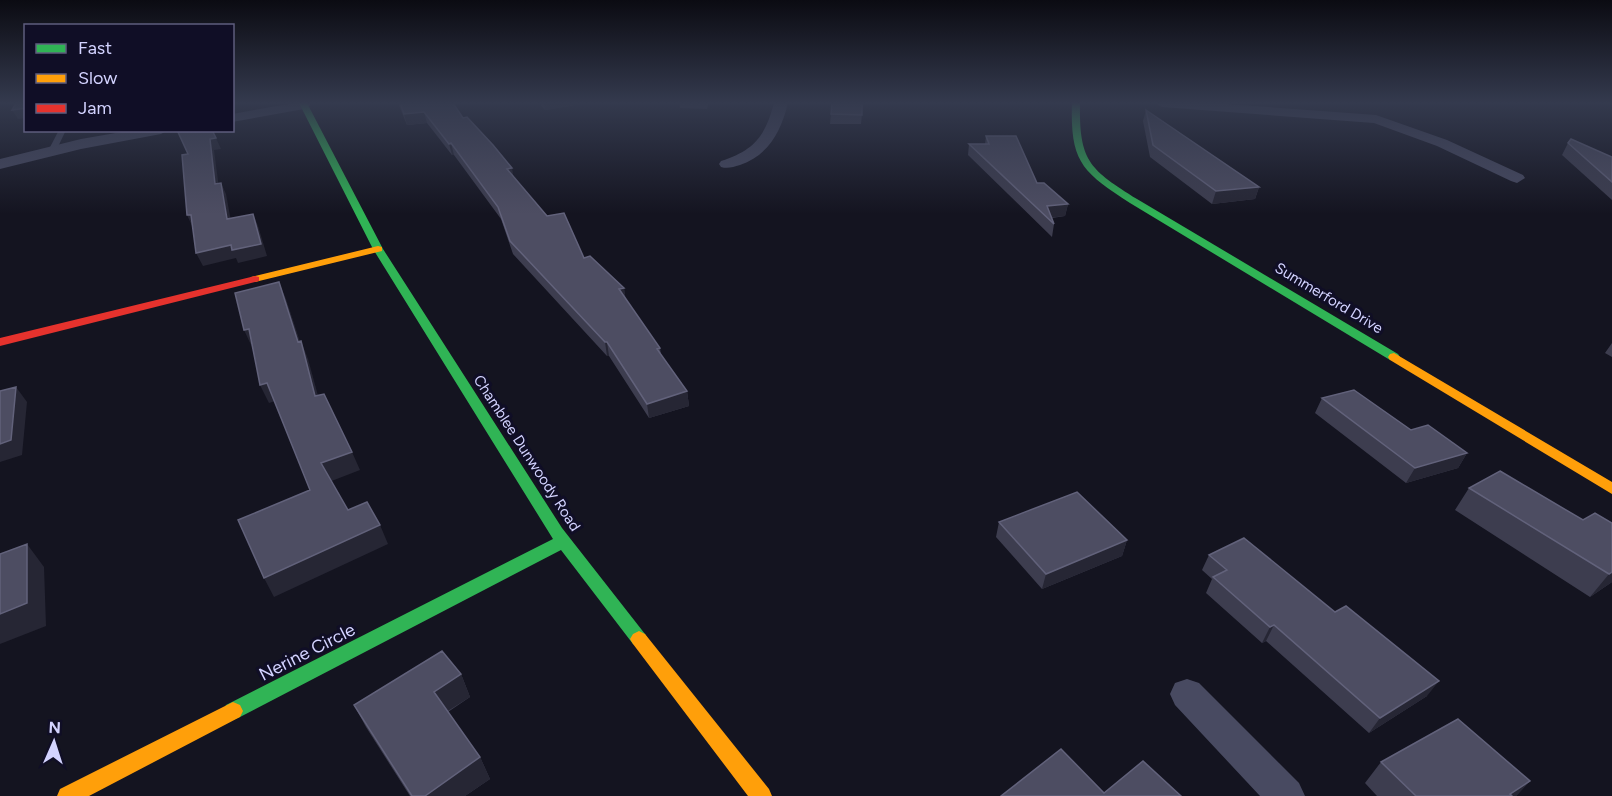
<svg xmlns="http://www.w3.org/2000/svg" width="1612" height="796" font-family="Figtree,sans-serif">
	<style>
		.lines { fill: none; stroke-linecap: round; stroke-linejoin: round }
		.lane { fill: #484a61; fill-rule: evenodd }
		.street { fill: #484a61; fill-rule: evenodd }
		.fast { fill: #30b455; fill-rule: evenodd }
		.slow { fill: #ff9f0a; fill-rule: evenodd }
		.jam { fill: #e5322d; fill-rule: evenodd }
		.wall { fill: #3d3d4f }
		.shaded-wall { fill: #262634 }
		.building { fill: #4d4d62; stroke: #62627b; stroke-width: 1.5 }
		.labels { text-anchor: middle; stroke-width: 6; stroke-linejoin: round; paint-order: stroke }
		.street-label { font-size: 15px; fill: #d3d3ff; stroke: #100e26 }
		.near-street-label { font-size: 18px; fill: #d3d3ff; stroke: #100e26 }
	</style>
	<rect width="100%" height="100%" fill="#141420"/>
	<g class="lines">
		<path class="lane" d="M59,130h7l-11,23h-6l-1,-2z"/>
		<path class="street" d="M294,103h15l2,2 -7,4 -72,13v-8z
			M774,103h14c-7,28 -19,52 -48,62 -7,2 -12,4 -19,2l-2,-3 2,-3c34,-11 44,-25 53,-58z
			M1155,103h58l163,12 71,25 76,35 2,3 -8,5 -6,-2 -74,-35 -63,-23 -212,-16z
			M133,130h35l-7,4 -80,15 -81,20v-10l81,-20z
			M1187,679l12,4 100,100 6,13h-45l-85,-91 -5,-11 5,-11z"/>
		<path class="fast" d="M299,103h8l76,146 179,279 83,106 3,5 -3,5 -6,3 -6,-3 -72,-94 -321,167 -7,3 -7,-3 -3,-6 3,-6 327,-166 -180,-290z
			M1072,103h8c-1,58 9,66 57,96l261,155 2,3 -2,3h-8l-260,-157c-48,-31 -60,-41 -58,-100z"/>
		<path class="slow" d="M378,246l4,1v4l-127,31 -6,-3 2,-2z
			M1394,353l218,129v12l-222,-134 -2,-3 2,-3z
			M639,631l6,3 124,155 3,7h-24l-115,-152 -3,-5 3,-5z
			M233,702l7,3 3,6 -3,6 -151,79h-32l3,-7z"/>
		<path class="jam" d="M255,276l4,1v4l-259,65v-8z"/>
	</g>
	<path class="wall" d="M398,103h55l10,15 51,60 70,80 40,30 1,11 35,49 1,7 26,36 2,15 -40,12 -40,-62h-2l-94,-102 -12,-35 -47,-64h-2l-25,-32 -20,2z
		M539,103h43v1l-37,6z
		M679,103h30l-2,6 -27,-1z
		M863,103l-2,21h-31l1,-10z
		M1146,110l113,77 -4,12 -43,5 -62,-47 -7,-36z
		M986,136l51,47 31,21 -3,12 -13,2 2,6 -2,13 -84,-82 1,-11h16z
		M1568,143l44,14v43l-50,-45z
		M1612,343v14l-7,-4z
		M1322,398l89,32 56,23 -9,15 -52,15 -91,-70z
		M1469,488l114,32 29,62 -22,15 -135,-87z
		M999,522l128,18 -5,16 -80,33 -46,-52z
		M1209,555l218,141 -58,37 -103,-92 -4,2 -56,-50 6,-14 -10,-9z
		M461,674l9,23 -22,15 32,45 10,22 -25,17h-55l-44,-69 -12,-22z
		M1381,762l149,19 -14,15h-139l-12,-13z"/>
	<path class="shaded-wall" d="M544,103h38v1l-37,6z
		M26,108v10l-8,1 -6,-9z
		M424,112l3,11 -20,2 -3,-11z
		M216,138l5,11 -7,1 6,46 -5,-12 -5,-45z
		M451,143l3,12h-2l-3,-11z
		M512,168l2,12 -7,-11z
		M221,183l5,11 7,38 -6,-13z
		M1259,187l-4,12 -43,5 4,-13z
		M1068,204l-3,12 -17,2 -1,-12z
		M253,214l5,12 9,30 -29,7 -2,-5 -33,8 -7,-13z
		M187,215h4l2,13z
		M279,282l7,17 19,58 -4,-16 7,18 15,55 -8,-18z
		M624,288l2,13 -7,-12z
		M249,329l3,18 -8,-17z
		M605,342h2l2,14h-2z
		M267,383l8,18 -6,2 -9,-18z
		M16,387l11,15 -5,53 -22,7v-18z
		M687,391l2,15 -40,12 -2,-14z
		M352,452l8,18 -31,12 -8,-19z
		M1467,453l-9,15 -52,15 9,-15z
		M380,525l8,19 -114,53 -10,-19z
		M1127,540l-5,16 -80,33 4,-15z
		M27,544l17,23 2,59 -46,18v-30z
		M1612,572v10l-22,15 19,-23z
		M1274,625l-8,16 -4,2 8,-16z
		M461,674l9,23 -27,17 -9,-22z
		M1439,681l-12,15 -58,37 11,-15z
		M480,757l10,22 -25,17h-40z
		M1530,781l-14,15h-9l3,-2z"/>
	<path class="building" d="M16,103h10v5l-14,2z
		M400,103h53l10,15 4,-1 26,28 19,23 -5,1 40,47 17,-3 20,45 6,-2 34,32 -5,1 41,59 -3,1 30,42 -40,13 -40,-62h-2l-95,-101 -12,-34 -47,-64 -2,1 -25,-32 -20,2z
		M832,103h30v12l-31,-1z
		M1146,110l113,77 -43,4 -63,-46z
		M177,130h35l4,8 -6,1 5,45 6,-1 6,36 26,-5 8,30 -29,6 -1,-5 -35,8 -5,-38h-4l-5,-60 6,-1z
		M986,136h30l21,47h7l24,21 -21,2 7,18 -85,-80h20z
		M1571,139l41,18v25l-44,-39z
		M279,282l19,60 3,-1 14,55 9,-2 28,58 -31,11 27,47 19,-8 13,23 -116,53 -26,-58 72,-30 -43,-107 -7,2 -11,-56 -5,1 -9,-37z
		M16,387l-5,53 -11,4v-53z
		M1354,390l57,40 17,-5 39,28 -52,15 -93,-70z
		M1500,471l83,49 12,-7 17,10v49l-3,2 -140,-86z
		M1077,492l50,48 -81,34 -47,-52z
		M1244,538l91,74 11,-6 93,75 -59,37 -106,-93 -4,2 -57,-50 14,-7 -18,-15z
		M27,544v59l-27,11v-60z
		M442,651l19,23 -27,18 46,65 -55,39h-13l-58,-91z
		M1458,719l72,62 -20,13 2,2h-96l-35,-34z
		M1061,749l43,44 39,-32 38,35h-180z"/>
	<linearGradient id="sky" x2="0" y2="1"><stop stop-color="#0b0b12"/><stop offset="0.48" stop-color="#343a4e"/><stop offset="1" stop-color="#343a4e" stop-opacity="0"/></linearGradient>
	<rect width="1612" height="214" fill="url(#sky)"/>
	<g class="labels">
		<g class="street-label">
			<text transform="translate(1329 298) rotate(31)" y="5">Summerford Drive</text>
			<text transform="translate(527 453) rotate(57)" y="5">Chamblee Dunwoody Road</text>
		</g>
		<g class="near-street-label">
			<text transform="translate(307 652) rotate(-27)" y="6">Nerine Circle</text>
		</g>
	</g>
	<rect x="24" y="24" width="210" height="108" fill="#100e26" stroke="#5e5d7d" stroke-width="1.5"/>
	<rect x="36" y="44" width="30" height="9" fill="#30b455" stroke="#5e5d7d" stroke-width="1.5"/>
	<text x="78" y="54" font-size="18" fill="#d3d3ff">Fast</text>
	<rect x="36" y="74" width="30" height="9" fill="#ff9f0a" stroke="#5e5d7d" stroke-width="1.5"/>
	<text x="78" y="84" font-size="18" fill="#d3d3ff">Slow</text>
	<rect x="36" y="104" width="30" height="9" fill="#e5322d" stroke="#5e5d7d" stroke-width="1.5"/>
	<text x="78" y="114" font-size="18" fill="#d3d3ff">Jam</text>
	<g transform="translate(54 742) rotate(3)" stroke="#100e26" stroke-width="4.5" paint-order="stroke">
	<path d="M0-4.5L10 22L0 15L-10 22Z" fill="#d3d3ff"/>
	<text y="-9" font-size="16" font-weight="bold" text-anchor="middle" fill="#d3d3ff">N</text>
	</g>
</svg>
